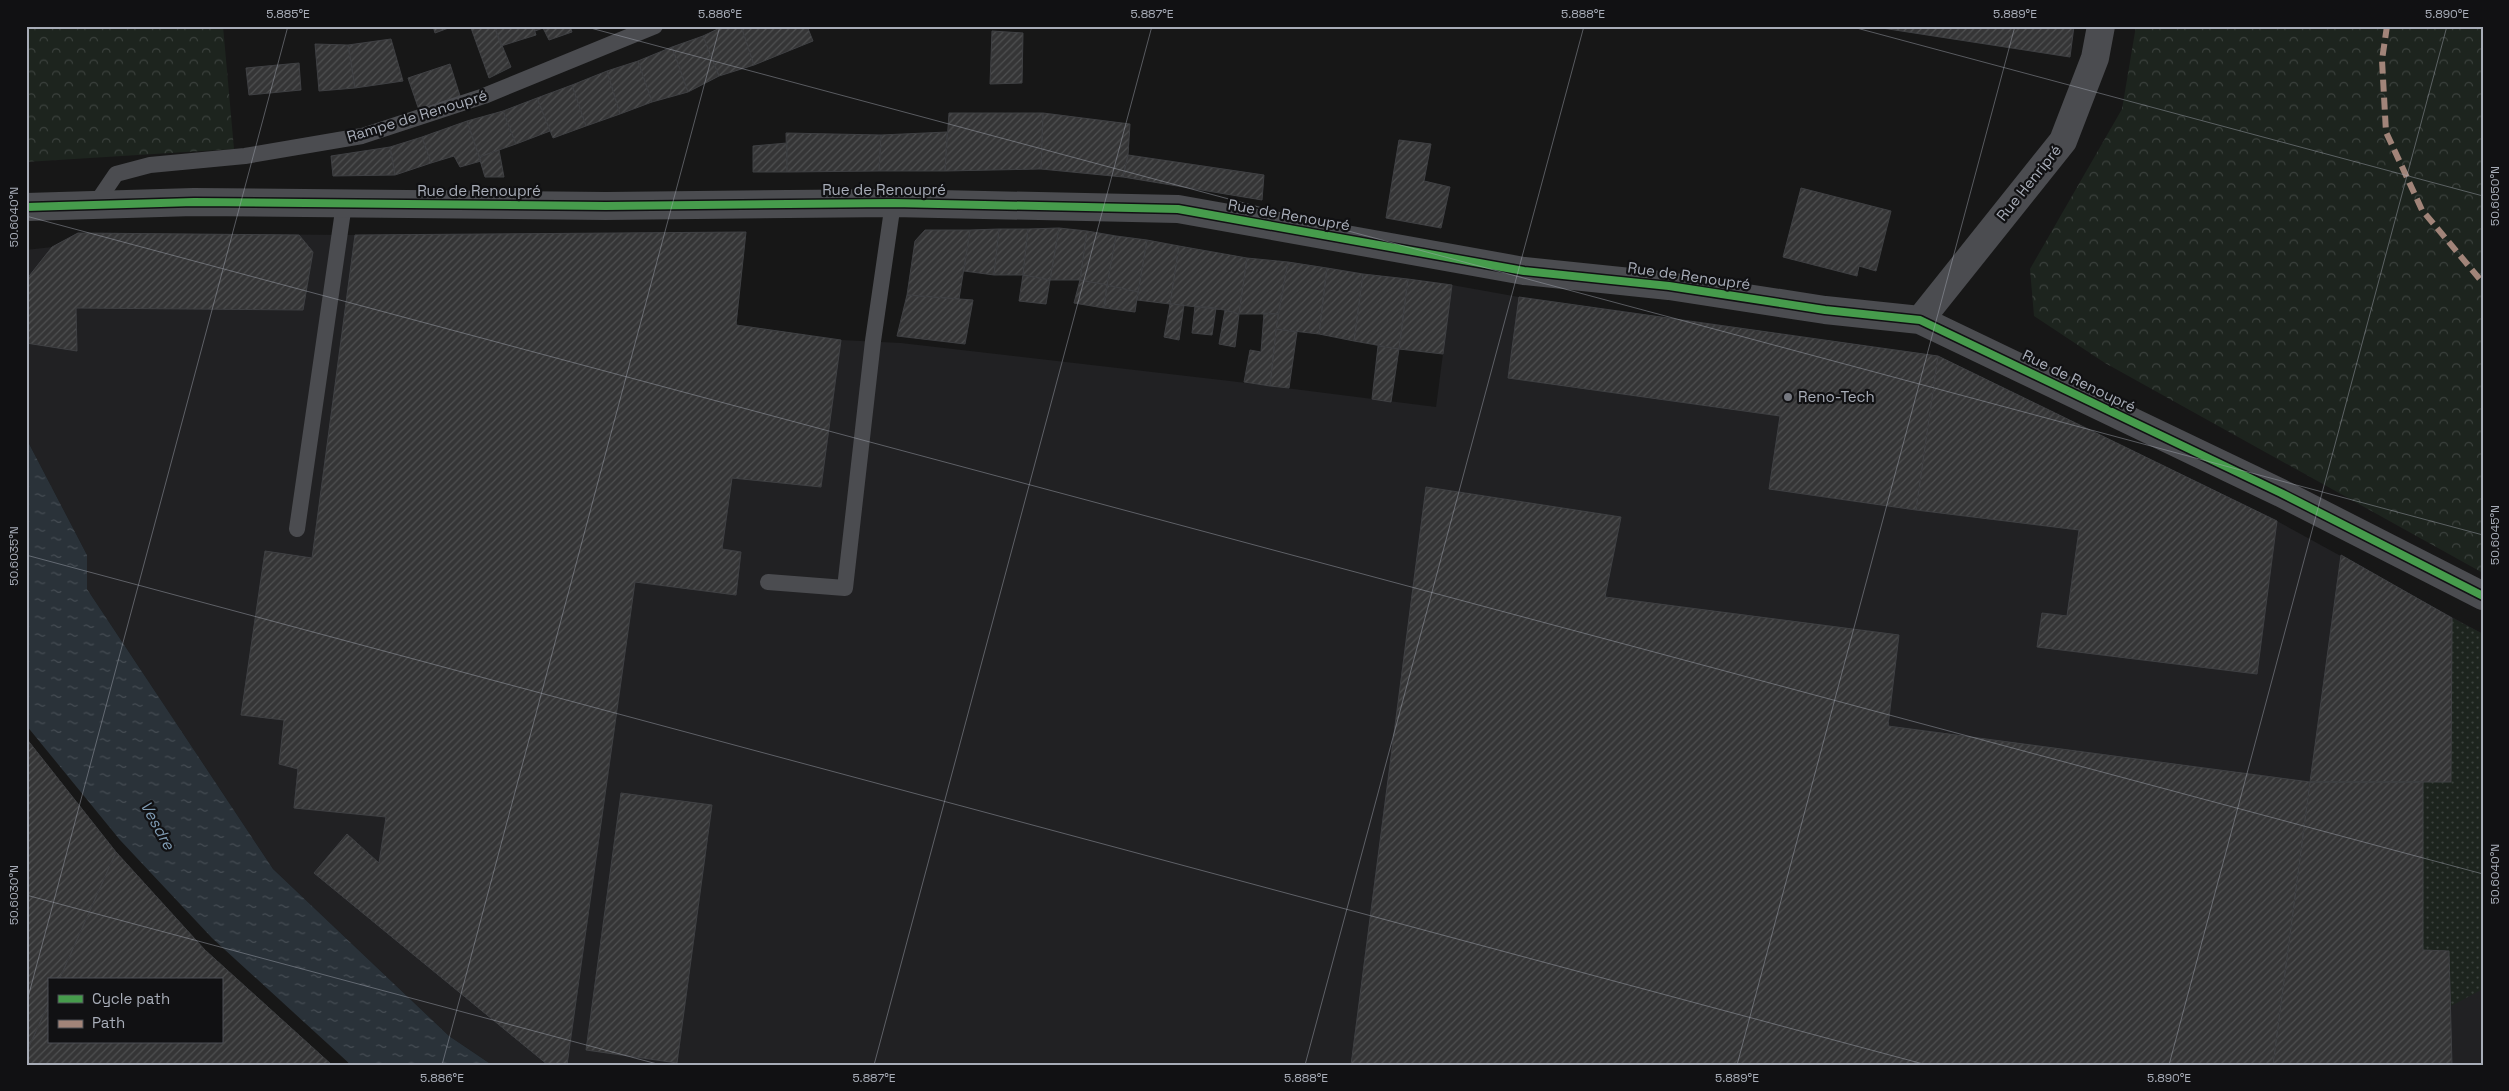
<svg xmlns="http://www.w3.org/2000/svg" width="2509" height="1091" font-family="'Space Grotesk',sans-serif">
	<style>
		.built { fill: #212123 }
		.grass { fill: url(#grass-dots) }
		.forest { fill: url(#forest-crowns) }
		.water { fill: url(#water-ripples) }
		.building { fill: url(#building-hatch); stroke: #3f4043 }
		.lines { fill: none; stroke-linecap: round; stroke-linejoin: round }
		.service { stroke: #4b4c50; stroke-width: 16 }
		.minor { stroke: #4b4c50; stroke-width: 28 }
		.quiet { stroke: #a18479; stroke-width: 6; stroke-dasharray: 12 6; stroke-linecap: butt }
		.cycleway-casing { stroke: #111113; stroke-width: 11 }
		.cycleway { stroke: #469c4c; stroke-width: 8 }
		.ticks { fill: none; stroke: #a8adb8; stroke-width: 1; stroke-opacity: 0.45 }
		.poi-dot { fill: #757880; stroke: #111113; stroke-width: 2 }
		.labels { text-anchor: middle; stroke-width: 4.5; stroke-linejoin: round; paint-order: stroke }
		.street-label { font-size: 15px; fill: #a8adb8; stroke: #111113 }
		.poi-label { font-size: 15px; fill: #a8adb8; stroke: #111113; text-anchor: start }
		.water-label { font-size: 16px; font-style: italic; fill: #7f9bb3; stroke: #111113 }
		.neatline { fill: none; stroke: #a8adb8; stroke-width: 2 }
		.ticks-label { font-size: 12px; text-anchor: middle; fill: #a8adb8 }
	</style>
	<defs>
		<pattern id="grass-dots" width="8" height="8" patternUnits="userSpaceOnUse" patternTransform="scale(1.25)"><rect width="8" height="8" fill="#1d241e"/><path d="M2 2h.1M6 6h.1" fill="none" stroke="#3b413d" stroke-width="1.8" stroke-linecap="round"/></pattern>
		<pattern id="forest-crowns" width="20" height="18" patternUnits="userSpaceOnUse" patternTransform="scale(1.25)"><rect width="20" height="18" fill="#1d241e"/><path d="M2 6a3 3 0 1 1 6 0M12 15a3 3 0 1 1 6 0" fill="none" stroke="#3b413d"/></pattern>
		<pattern id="water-ripples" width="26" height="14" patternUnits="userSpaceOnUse" patternTransform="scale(1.25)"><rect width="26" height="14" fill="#2a3239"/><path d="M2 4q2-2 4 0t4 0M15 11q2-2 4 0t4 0" fill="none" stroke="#464d54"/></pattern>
		<pattern id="building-hatch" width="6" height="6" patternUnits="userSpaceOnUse" patternTransform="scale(1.25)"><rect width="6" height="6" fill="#353536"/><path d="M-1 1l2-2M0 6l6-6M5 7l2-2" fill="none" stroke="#4f5051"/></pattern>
	</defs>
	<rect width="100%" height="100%" fill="#171717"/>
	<path class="built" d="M746,232l-10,93 105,15 60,3 329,38 206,26 16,-122 67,12 419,59 339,165 206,113v431h-1991l-43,-29 -176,-167 -186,-280v-34l-61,-117v-188l26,-3 26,-14 277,2z"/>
	<path class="grass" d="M2452,618l31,16v355l-32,17 -2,-55 -26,-1v-168h28z"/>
	<path class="forest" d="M26,26h197l11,123 -208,13z
		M2136,26h347v547l-378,-210 -71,-47 -4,-47 92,-160z"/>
	<path class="water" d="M26,438l61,117v34l186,280 176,167 43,29h-141l-139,-127 -92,-98 -94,-115z"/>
	<path class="building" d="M433,26h21l-19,7z
		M476,26h18l17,41 -22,11 -18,-50z
		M494,26h39l3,9 -35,11z
		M533,26h37l2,6 -23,8 -6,-12 -8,3z
		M724,26h17l13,39 -35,11 -16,-40z
		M741,26h66l6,15 -59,24z
		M1869,26h205l-4,31z
		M992,31l31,2 -1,50 -32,1z
		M703,36l16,40 -31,16 -16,-45z
		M391,39l12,42 -48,7 -7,-43z
		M315,44l33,1 7,43 -36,3z
		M672,47l16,45 -36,10 -14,-41z
		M638,61l14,41 -32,12 -13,-43z
		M299,63l2,27 -52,5 -3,-27z
		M450,64l10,32 -41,14 -11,-32z
		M607,71l13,43 -34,12 -14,-41z
		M572,85l14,41 -33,12 -16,-40z
		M537,98l13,33 -34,13 -13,-33z
		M503,111l13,33 -37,13 -12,-36z
		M949,113h94l-2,56 -96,2z
		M1043,113l87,11 -2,31 -5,22 -82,-8z
		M467,121l14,40 -21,6 -6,-11 -23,7 -9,-26z
		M947,132l-2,39h-66l2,-36z
		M786,133l95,2 -2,36 -92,1z
		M422,137l9,26 -36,12 -5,-28z
		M1399,140l32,4 -7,37 26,6 -9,41 -55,-10z
		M787,143v29h-34v-26z
		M390,147l5,28 -62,1 -2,-20z
		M499,150l5,27h-19l-6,-20z
		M1128,155l136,20 -2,25 -139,-23z
		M1801,188l90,23 -15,60 -17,-5 -2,10 -74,-19z
		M1059,228l-9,52 -27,-5 5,-46z
		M1059,228l28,3 -7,49h-30z
		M999,229l-5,46 -30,-4 6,-41z
		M999,229h29l-5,46h-29z
		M925,230h45l-11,69 -52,-4 8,-54z
		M1087,231l29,5 -9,49 -27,-5z
		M746,232l-10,93 105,15 -20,147 -89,-9 -10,71 19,3 -5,43 -101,-13 -68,483h-19l-234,-192 33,-39 32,29 7,-46 -92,-9 4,-39 -19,-5 5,-44 -43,-5 24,-164 47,7 43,-323z
		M78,233l221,2 14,17 -10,58 -227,-2 1,43 -51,-8v-63l26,-33z
		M1116,236l31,4 -9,52 -31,-7z
		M1147,240l32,6 -9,58 -33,-4z
		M1179,246l68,12 -8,56 -14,-4 -55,-6z
		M1247,258l41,4 -10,52h-39z
		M1288,262l39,6 -8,66 -43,-5z
		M1327,268l36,6 -9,67 -35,-7z
		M1363,274l45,5 -9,70 -45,-8z
		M1023,275l27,5 -4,24 -27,-3z
		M1408,279l44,6 -9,69 -44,-5z
		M1080,280l27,5 -3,23 -30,-5z
		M1107,285l31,7 -3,20 -31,-4z
		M907,295l66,5 -8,44 -68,-8z
		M1519,297l419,59 -22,154 -147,-21 11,-73 -272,-38z
		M1170,304l14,1 -5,35 -15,-3z
		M1195,306l21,2 -4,27 -20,-2z
		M1225,310l14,4 -4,33 -16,-3z
		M1264,313l14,1 -8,72 -26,-4 6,-32 11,2z
		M1276,329l21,3 -8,56 -19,-2z
		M1378,346l21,3 -8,53 -19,-3z
		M1938,356l339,165 -20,153 -220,-27 5,-34 25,3 12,-86 -163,-20z
		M1426,487l195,30 -16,80 294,38 -11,91 422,56 -37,283h-922z
		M2341,555l111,63 -1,164h-141z
		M26,738l90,114 -57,128h-10v23l-23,50z
		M2310,782h113v168l26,1 3,114h-179z
		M621,793l91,12 -35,258 -91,-13z
		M116,852l89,98 127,115h-306v-12l23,-50v39h172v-62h-162z"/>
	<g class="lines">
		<path class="service" d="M95,205l21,-31 34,-9 95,-9 117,-20 122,-40 171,-70
			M297,529l47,-325
			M768,582l77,6 28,-247 20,-138"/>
		<path class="minor" d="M26,207l168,-5 412,4 287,-3 285,6 346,62 145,15 156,24 95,10 361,173 202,103
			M1920,320l143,-179 32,-83 6,-32"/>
		<path class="quiet" d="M2387,26l-5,34 4,72 36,78 61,73"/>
		<defs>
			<path id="cycleway" d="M26,207l168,-5 412,4 287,-3 285,6 346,62 145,15 156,24 95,10 361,173 202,103"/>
		</defs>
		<use href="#cycleway" class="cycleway-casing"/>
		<use href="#cycleway" class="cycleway"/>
	</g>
	<path class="ticks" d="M583,26l1900,509M1849,26l634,170M26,216l2457,658M26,555l1901,510M26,895l635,170M26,1005l262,-979M442,1065l278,-1039M874,1065l278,-1039M1305,1065l279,-1039M1737,1065l278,-1039M2169,1065l278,-1039"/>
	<circle class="poi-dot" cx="1788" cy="397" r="5"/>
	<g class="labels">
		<g class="street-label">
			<text transform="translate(417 116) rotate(-17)" y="5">Rampe de Renoupré</text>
			<text transform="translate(2029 183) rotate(-51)" y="5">Rue Henripré</text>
			<text x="884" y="195">Rue de Renoupré</text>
			<text x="479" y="196">Rue de Renoupré</text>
			<text transform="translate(1289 215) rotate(10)" y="5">Rue de Renoupré</text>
			<text transform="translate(1689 276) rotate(8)" y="5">Rue de Renoupré</text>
			<text transform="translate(2079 381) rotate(26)" y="5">Rue de Renoupré</text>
		</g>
		<g class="poi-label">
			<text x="1798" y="402">Reno-Tech</text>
		</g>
		<g class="water-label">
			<text transform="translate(158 825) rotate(61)" y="6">Vesdre</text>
		</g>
	</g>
	<rect width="2509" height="1091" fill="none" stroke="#111113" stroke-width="55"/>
	<rect x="48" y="978" width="175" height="65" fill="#111113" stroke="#4d4f55"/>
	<rect x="58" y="995" width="25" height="8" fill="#469c4c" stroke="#4d4f55"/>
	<text x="92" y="1004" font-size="15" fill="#a8adb8">Cycle path</text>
	<rect x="58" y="1020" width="25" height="8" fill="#a18479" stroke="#4d4f55"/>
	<text x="92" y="1028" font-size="15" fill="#a8adb8">Path</text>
	<rect x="28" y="28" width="2454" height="1036" class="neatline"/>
	<g class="ticks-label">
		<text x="288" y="18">5.885°E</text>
		<text x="720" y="18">5.886°E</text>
		<text x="1152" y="18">5.887°E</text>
		<text x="1583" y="18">5.888°E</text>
		<text x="2015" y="18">5.889°E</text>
		<text x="2447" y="18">5.890°E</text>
		<text transform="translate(2495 196) rotate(-90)" y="4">50.6050°N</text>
		<text transform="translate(14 217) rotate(-90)" y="4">50.6040°N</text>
		<text transform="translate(2495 535) rotate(-90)" y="4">50.6045°N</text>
		<text transform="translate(14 556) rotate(-90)" y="4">50.6035°N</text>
		<text transform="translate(2495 874) rotate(-90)" y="4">50.6040°N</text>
		<text transform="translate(14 895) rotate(-90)" y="4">50.6030°N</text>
		<text x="442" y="1082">5.886°E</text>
		<text x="874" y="1082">5.887°E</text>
		<text x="1306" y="1082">5.888°E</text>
		<text x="1737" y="1082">5.889°E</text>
		<text x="2169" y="1082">5.890°E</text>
	</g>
</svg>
